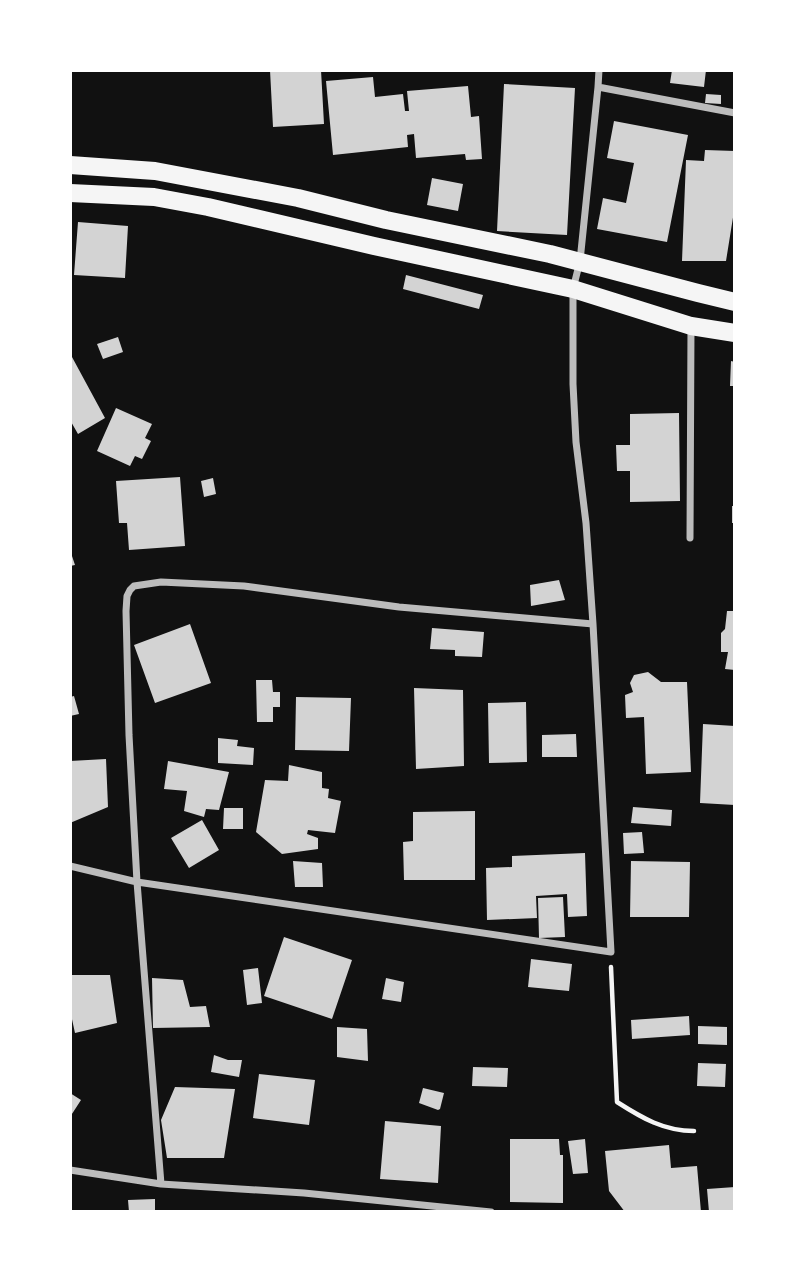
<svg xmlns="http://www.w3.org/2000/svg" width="805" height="1282" font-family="'DM Sans',sans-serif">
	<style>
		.building { fill: #d3d3d3 }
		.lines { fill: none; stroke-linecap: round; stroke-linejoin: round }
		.path { stroke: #f5f5f5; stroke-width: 4.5 }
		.minor { stroke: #bcbcbc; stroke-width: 7 }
		.primary { stroke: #f5f5f5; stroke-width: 18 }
	</style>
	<rect width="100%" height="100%" fill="#111"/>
	<path class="building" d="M270,70h51l3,54 -51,3z
		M672,70h34l-2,17 -34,-4z
		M373,77l2,20 28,-3 2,17h4l-2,-20 61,-5 3,31 8,-1 3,43 -16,1 -1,-6 -49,4 -2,-24 -7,1 1,12 -75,8 -7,-74z
		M504,84l71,4 -8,147 -70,-4z
		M706,94l15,1v9l-16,-1z
		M614,121l74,14 -21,107 -70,-13 6,-31 23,5 8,-40 -27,-5z
		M705,150l30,1v54l-9,56h-44l4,-101 18,1z
		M432,178l31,6 -5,27 -31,-6z
		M78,222l50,4 -3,52 -51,-3z
		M406,275l77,20 -4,14 -76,-20z
		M118,337l5,15 -20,7 -6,-15z
		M72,357l33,61 -27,16 -8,-14v-62z
		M731,361l4,1v24h-5z
		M116,408l36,16 -7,14 6,3 -9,18 -7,-3 -5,10 -33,-15z
		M679,413l1,88 -50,1v-31h-13l-1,-26h14v-31z
		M180,477l5,69 -56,4 -2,-27h-8l-3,-42z
		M213,478l3,16 -12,3 -3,-16z
		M732,506h3v17h-3z
		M70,550l5,15 -5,1z
		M559,580l6,20 -34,6 -1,-21z
		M727,611h8v59l-10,-1 3,-17h-7v-19l4,-4z
		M190,624l21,59 -56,20 -21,-58z
		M432,628l52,4 -2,25 -27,-1v-6l-25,-1z
		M648,672l13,10h26l4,90 -45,2 -2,-57 -18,1 -1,-23 8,-3 -3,-9 4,-8z
		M256,680h16l1,12h7v15h-7v15h-16z
		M414,688l49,2 1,76 -48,3z
		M74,696l5,18 -9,2v-19z
		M296,697l55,1 -2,53 -54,-1z
		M526,702l1,60 -38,1 -1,-60z
		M703,724l32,2v79l-35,-2z
		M576,734l1,23h-35v-22z
		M218,738l20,2 -1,6 17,2 -1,17 -35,-2z
		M106,759l2,48 -38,16v-62z
		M168,761l61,11 -10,38 -13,-1 -2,8 -20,-6 3,-20 -23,-2z
		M289,765l33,7v16l7,1 -1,9 13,3 -6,32 -27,-3 -1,4 11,4v11l-36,5 -26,-22 9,-52 23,1z
		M633,807l39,3 -1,16 -40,-3z
		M224,808h19v21h-20z
		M475,811v69h-71l-1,-38 10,-1v-29z
		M202,820l17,30 -30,18 -18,-30z
		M642,832l2,21 -20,1 -1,-21z
		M585,853l2,63 -19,1 -1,-23 -31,2 1,22 -50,2 -1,-52 26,-1v-11z
		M293,861l29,2 1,24h-28z
		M631,861l59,1 -1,55h-59z
		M563,897l2,40 -26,1 -1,-40z
		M284,937l68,23 -20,59 -68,-23z
		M531,959l41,5 -3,27 -41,-4z
		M258,968l4,35 -15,2 -4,-35z
		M70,975h40l7,48 -42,10 -5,-23z
		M152,978l31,2 7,27 16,-1 4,21 -57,1z
		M386,978l18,4 -3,20 -19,-3z
		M689,1016l1,19 -58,4 -1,-19z
		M698,1026l29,1v18l-29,-1z
		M337,1027l30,2 1,32 -31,-4z
		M214,1055l14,5h14l-3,17 -28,-5z
		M698,1063l28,1 -1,23 -28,-1z
		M473,1067l35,1 -1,19 -35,-1z
		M259,1074l56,6 -6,45 -56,-7z
		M175,1087l60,2 -11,69h-57l-6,-38z
		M423,1088l21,5 -4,16 -2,1 -19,-7z
		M70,1093l11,7 -11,17z
		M385,1121l56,5 -3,57 -58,-4z
		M510,1139h49l1,16h3v48l-53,-1z
		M585,1139l3,34 -15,1 -5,-33z
		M669,1145l2,23 26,-2 4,46h-76l-16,-21 -4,-40z
		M735,1187v25h-26l-2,-23z
		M155,1199v13h-26l-1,-12z"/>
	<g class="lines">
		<path class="path" d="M611,967l6,135c25,16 47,29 77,29"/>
		<path class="minor" d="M598,87l137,26
			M690,538l1,-211
			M70,866l67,16 474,70 -18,-328 -7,-101 -10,-81 -3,-58v-95l7,-28 18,-174 1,-17
			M70,1170l91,14 143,9 187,19
			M161,1184l-24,-302 -8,-147 -3,-124 1,-15 3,-6 4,-4 27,-4 83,4 155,21 194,17"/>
		<path class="primary" d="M70,165l85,6 143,27 88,22 164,34 148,39 37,9
			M70,193l84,4 54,10 166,39 199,43 118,37 44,7"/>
	</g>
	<rect width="805" height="1282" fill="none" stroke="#ffffff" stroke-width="144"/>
</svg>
